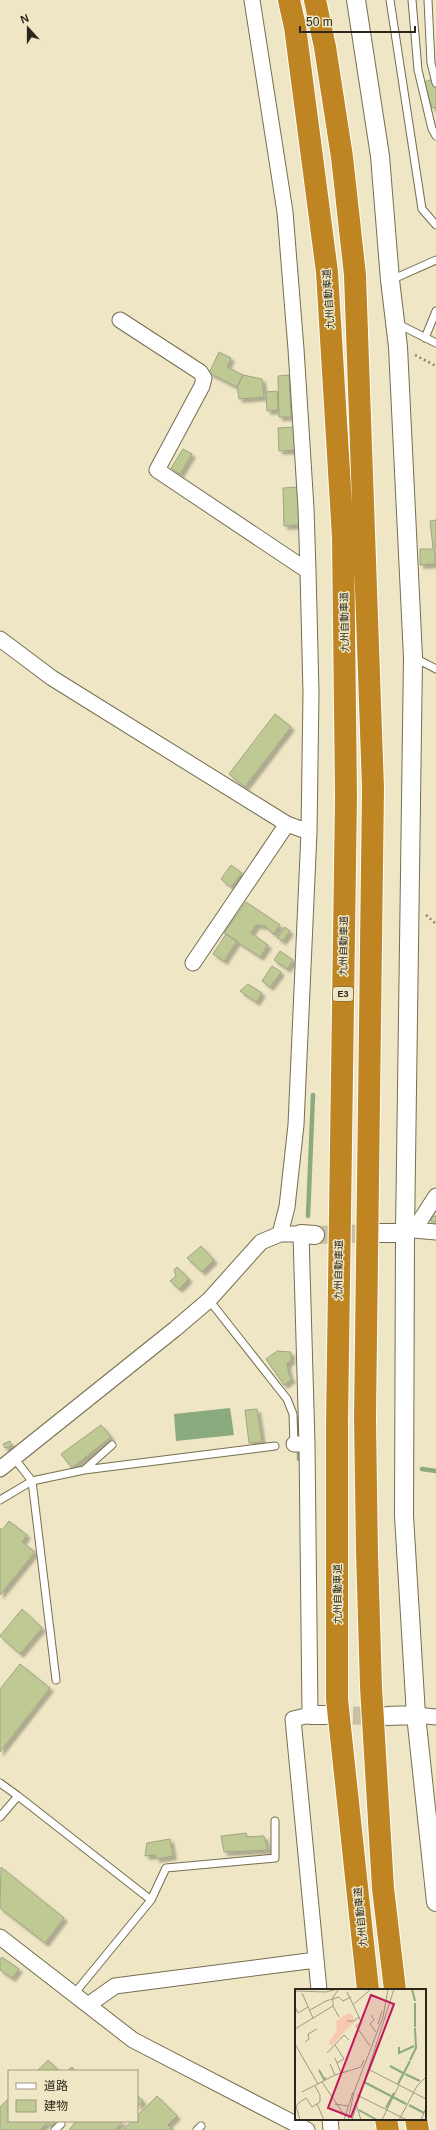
<svg xmlns="http://www.w3.org/2000/svg" width="436" height="2130" font-family="Arial,'Noto Sans JP',sans-serif">
	<style>
		.water { fill: #8aab7f }
		.lines { fill: none; stroke-linecap: round; stroke-linejoin: round }
		.stream { stroke: #8aab7f; stroke-width: 4.5 }
		.building { fill: #bfc994; stroke: #9fa585; filter: url(#shadow) }
		.tertiary-tunnel { stroke: #c7c0a2; stroke-width: 18; stroke-dasharray: 18 9; stroke-linecap: butt }
		.service-casing { stroke: #766e50; stroke-width: 9 }
		.minor-casing { stroke: #766e50; stroke-width: 17 }
		.tertiary-casing { stroke: #766e50; stroke-width: 20 }
		.motorway-casing { stroke: #fff; stroke-width: 24 }
		.path { stroke: #8d8770; stroke-width: 2.5; stroke-dasharray: 2 3; stroke-linecap: butt }
		.service { stroke: #fff; stroke-width: 7 }
		.minor { stroke: #fff; stroke-width: 15 }
		.tertiary { stroke: #fff; stroke-width: 18 }
		.motorway { stroke: #c08523; stroke-width: 22 }
		.labels { text-anchor: middle; stroke-width: 3; stroke-linejoin: round; paint-order: stroke }
		.shield { fill: #eee6c4; stroke: #66604e; stroke-width: 1 }
		.shield-label { font-size: 9px; font-weight: bold; fill: #2b271b }
		.street-label { font-size: 10px; fill: #2b271b; stroke: #eee6c4 }
		.inset-river { fill: none; stroke: #8aab7f; stroke-width: 2 }
		.inset-road { fill: none; stroke: #a09a80; stroke-width: 1 }
		.view { fill: #c2185b; fill-opacity: 0.15; stroke: #c2185b; stroke-width: 2 }
		.inset-edge { fill: none; stroke: #2b271b; stroke-width: 2 }
	</style>
	<defs>
		<filter id="shadow"><feDropShadow dx="3.5" dy="3.5" stdDeviation="1" flood-color="#0004"/></filter>
	</defs>
	<rect width="100%" height="100%" fill="#eee6c4"/>
	<path class="water" d="M230,1408l4,27 -58,6 -2,-27z"/>
	<g class="lines">
		<path class="stream" d="M308,1216l5,-121
			M299,1419v40
			M422,1469l14,2"/>
	</g>
	<path class="building" d="M436,78v29l-4,1 -8,-26z
		M219,352l12,6 -4,9 16,8 -6,12 -28,-14z
		M243,375l19,4 2,18 -25,2 -2,-12z
		M289,375l2,42h-12l-1,-41z
		M277,391l1,19 -11,1 -1,-19z
		M296,427l1,23 -18,1 -1,-23z
		M183,449l9,5 -12,20 -9,-6z
		M298,487l2,38 -16,1 -1,-38z
		M436,520v27l-3,1 -3,-27z
		M420,549h15v15l-15,1z
		M275,714l16,13 -46,60 -16,-13z
		M231,865l11,8 -11,14 -10,-8z
		M246,902l34,23 -7,9 -8,-8 -9,-1 -5,8 17,12 -8,12 -36,-24z
		M285,927l5,4 -7,10 -6,-3z
		M226,934l11,7 -13,20 -11,-7z
		M280,951l13,9 -6,9 -13,-9z
		M272,966l9,6 -11,15 -8,-6z
		M248,984l14,9 -6,9 -16,-11z
		M431,1216h5v6h-5z
		M201,1246l13,14 -12,12 -15,-14z
		M177,1267l12,12 -10,10 -9,-8 6,-5 -2,-6z
		M277,1351l14,1v9l-4,2 2,12 3,4 -8,6 -18,-26z
		M257,1409l5,33 -13,1 -4,-33z
		M101,1425l10,12 -39,31 -11,-14z
		M10,1441l2,5 -7,2 -2,-4z
		M9,1521l18,14 -5,7 13,10 -35,43v-67l2,2z
		M22,1609l20,19 -22,26 -20,-18z
		M20,1664l30,24 -50,64v-63z
		M246,1833l1,4 17,-1 4,14 -44,2 -3,-16z
		M170,1839l3,17 -17,3v-4l-11,1 2,-13z
		M1,1867l63,51 -19,25 -45,-35z
		M2,1957l17,12 -7,9 -12,-8v-10z
		M48,2060l11,11h-22z
		M72,2067l4,4h-9z
		M137,2095l6,6 -6,6z
		M157,2096l20,20 -9,9 5,5h-50l9,-9h5v-5z
		M9,2098v23h47l-5,5 -3,-4 -8,8h-40v-23z
		M76,2121h47l-8,9h-46z"/>
	<g class="lines">
		<path class="tertiary-tunnel" d="M315,1235l65,-2
			M326,1715l60,1"/>
		<defs>
			<path id="service" d="M390,0l32,209 14,16
				M412,0l6,70 14,59 4,7
				M428,0l3,63 5,20
				M391,280l45,-20
				M396,323l40,20
				M425,338l11,-27
				M415,658l21,11
				M209,1300l78,99 6,15 1,30
				M14,1458l18,23 52,-11 28,-25
				M84,1470l191,-24
				M0,1500l32,-19 24,199
				M0,1783l18,13 -18,21
				M18,1796l133,104
				M74,1994l77,-94 15,-32 109,-10v-37
				M55,2130l6,-6
				M197,2130l4,-4"/>
			<path id="minor" d="M252,0l33,212 11,137 10,159 2,63 3,122 -2,139 -13,293 -9,82 -7,27
				M120,320l80,52 4,6 -2,8 -45,84 151,101
				M0,639l52,39 235,146 22,8
				M193,963l94,-139
				M406,1227l8,3 22,2
				M414,1230l22,-34
				M307,1444l3,271 -17,4 26,271
				M0,1469l175,-140 34,-29 52,-58 19,-8h21l6,210h-13
				M416,1715l20,2
				M0,1937l133,103 174,90
				M88,2005l27,-19 201,-26
				M330,2119l1,11"/>
			<path id="tertiary" d="M356,0l24,156 10,124 8,67 15,310 -8,576 -1,283 12,199 20,187
				M380,1233h25
				M301,1234l14,1
				M310,1715h16
				M387,1716l29,-1"/>
			<path id="motorway" d="M289,0l6,27 32,245 16,266 3,258 -9,627v276l31,291
				M315,0l10,47 17,110 13,118 18,513 -8,630 2,135 4,134 12,201 12,102
				M386,2119l2,11
				M416,2119l2,11"/>
		</defs>
		<use href="#service" class="service-casing"/>
		<use href="#minor" class="minor-casing"/>
		<use href="#tertiary" class="tertiary-casing"/>
		<use href="#motorway" class="motorway-casing"/>
		<path class="path" d="M415,355l21,11
			M426,915l10,9"/>
		<use href="#service" class="service"/>
		<use href="#minor" class="minor"/>
		<use href="#tertiary" class="tertiary"/>
		<use href="#motorway" class="motorway"/>
	</g>
	<g class="labels">
		<rect class="shield" x="333" y="987" width="20" height="14" rx="3"/>
		<g class="shield-label">
			<text x="343" y="997">E3</text>
		</g>
		<g class="street-label">
			<text transform="translate(328 299) rotate(-94)" y="4">九州自動車道</text>
			<text transform="translate(344 622) rotate(-91)" y="4">九州自動車道</text>
			<text transform="translate(343 946) rotate(-89)" y="4">九州自動車道</text>
			<text transform="translate(338 1270) rotate(-89)" y="4">九州自動車道</text>
			<text transform="translate(337 1594) rotate(-90)" y="4">九州自動車道</text>
			<text transform="translate(360 1917) rotate(-96)" y="4">九州自動車道</text>
		</g>
	</g>
	<g transform="translate(295 1989)">
		<rect width="131" height="131" fill="#eee6c4"/>
		<path d="M54,24l4,2 1,7 -23,24 -2,-4 8,-11 -1,-10z" fill="#f8c9ac"/>
		<path class="inset-river" d="M117,0l3,12M120,38v-24M104,58v6l15,-7M115,71l6,-12 -1,-20M95,77l13,7M24,81l5,9 2,-1M110,85l15,7M69,93l27,14M103,95l12,-23M98,108l13,7M114,116l15,8M91,119l8,-15M64,121l18,10"/>
		<path class="inset-road" d="M0,2l31,1 12,-3M7,4l11,25M59,15l17,-15M38,17l6,11M0,18l3,6 10,-6M15,21l16,-9 13,-4 4,4 8,-4M76,26l3,5 -4,4 6,8M64,28l2,5 -5,4 14,20M52,32h7l5,-4 -12,-25M83,35l4,-13M0,40l38,-23v-9l6,-8M10,53l4,-3 -1,-5 9,-5M0,55l23,40M40,56l9,14 -7,4M32,64l17,-18 5,5M40,69l6,15M35,75l5,11M73,80l58,30M27,93l23,34M7,103l33,-17 26,-8 3,-7M62,106l50,25M22,115l7,16M40,115l13,2M61,115l5,16M5,131l-4,-14 4,-4 6,-4 6,9 8,-5v-7l-5,-9M49,131l9,-28M53,131l6,-28 29,-75 5,-28M57,131l42,-131M87,131l17,-35M104,131l18,-34 9,-9M126,131l5,-12"/>
		<path class="view" d="M76,6l23,9 -43,113 -23,-9z"/>
		<rect width="131" height="131" class="inset-edge"/>
	</g>
	<rect x="8" y="2070" width="130" height="52" fill="#eee6c4" stroke="#a09a80"/>
	<rect x="16" y="2083" width="20" height="6" fill="#ffffff" stroke="#a09a80"/>
	<text x="44" y="2090" font-size="12" fill="#2b271b">道路</text>
	<rect x="16" y="2100" width="20" height="12" fill="#bfc994" stroke="#a09a80"/>
	<text x="44" y="2110" font-size="12" fill="#2b271b">建物</text>
	<g transform="translate(28 28) rotate(339)" stroke="#eee6c4" stroke-width="3" paint-order="stroke">
	<path d="M0-3L7 15L0 10L-7 15Z" fill="#2b271b"/>
	<text y="-6" font-size="11" font-weight="bold" text-anchor="middle" fill="#2b271b">N</text>
	</g>
	<path d="M300 26v6h115v-6" fill="none" stroke="#2b271b" stroke-width="2"/>
	<text x="306" y="26" font-size="12" fill="#2b271b" stroke="#eee6c4" stroke-width="3" paint-order="stroke">50 m</text>
</svg>
